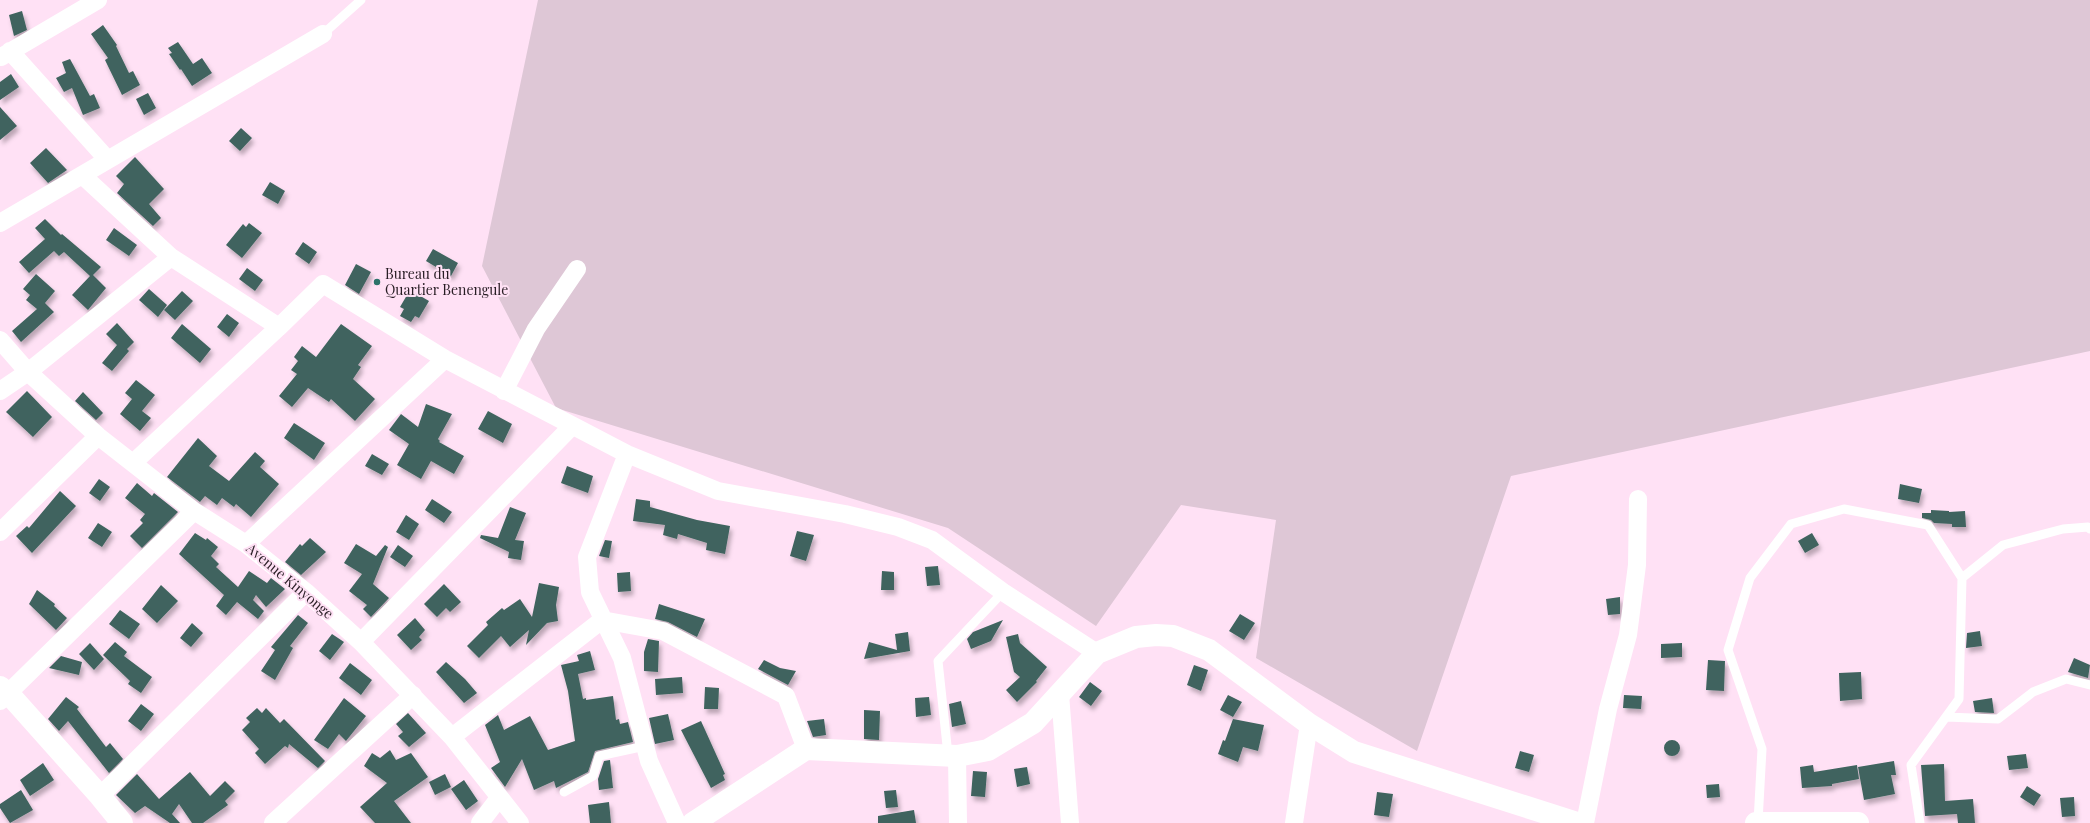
<svg xmlns="http://www.w3.org/2000/svg" width="2090" height="823" font-family="'Playfair Display',serif">
	<style>
		.green { fill: #dec7d6 }
		.building { fill: #3f645e; filter: url(#shadow) }
		.lines { fill: none; stroke-linecap: round; stroke-linejoin: round }
		.lane { stroke: #fff; stroke-width: 9 }
		.street { stroke: #fff; stroke-width: 18 }
		.secondary { stroke: #fff; stroke-width: 22 }
		.poi-dot { fill: #2d736a; stroke: #ffe1f5; stroke-width: 1.5 }
		.labels { text-anchor: middle; stroke-width: 4; stroke-linejoin: round; paint-order: stroke }
		.poi-label { font-size: 14px; fill: #281d24; stroke: #ffe1f5; text-anchor: start }
		.street-label { font-size: 14px; fill: #281d24; stroke: #ffe1f5 }
	</style>
	<defs>
		<filter id="shadow"><feDropShadow dx="2.5" dy="4.5" stdDeviation="2" flood-color="#0004"/></filter>
	</defs>
	<rect width="100%" height="100%" fill="#ffe1f5"/>
	<path class="green" d="M538,0h1552v351l-579,125 -94,275 -161,-93 20,-138 -95,-15 -85,121 -148,-98 -392,-120 -74,-142z"/>
	<path class="building" d="M22,11l5,19 -13,6 -5,-21z
		M103,25l14,20 -1,1 13,27 4,-2 7,14 -18,10 -17,-35 3,-2 -17,-24z
		M178,42l15,22 9,-6 10,15 -20,13 -11,-17 -1,1 -11,-16 3,-1 -4,-5z
		M70,59l20,37 4,-2 6,14 -17,7 -11,-27 -8,4 -8,-14 10,-5 -4,-11z
		M11,74l8,13 -19,13v-18z
		M148,93l8,15 -12,7 -8,-16z
		M0,107l17,19 -17,14z
		M241,128l11,10 -12,13 -11,-10z
		M46,148l21,22 -19,13 -18,-20z
		M135,157l29,32 -15,15 12,14 -8,8 -36,-33 7,-9 -8,-8z
		M270,182l15,9 -7,13 -16,-9z
		M45,219l16,16 1,-1 39,33 -8,8 13,13 -18,22 -16,-15 18,-19 -26,-24 -5,4 -5,-5 -25,22 -10,-11 26,-23 -10,-11z
		M249,223l13,10 -20,25 -16,-13 17,-21 3,3z
		M114,228l23,17 -8,11 -23,-16z
		M303,242l14,10 -8,12 -14,-10z
		M433,249l25,14 -7,13 -25,-15z
		M356,264l15,8 -12,22 -14,-9z
		M247,268l16,12 -8,11 -16,-12z
		M36,274l19,17 -10,12 9,9 -33,30 -9,-11 25,-22 -11,-9 4,-5 -7,-6z
		M149,289l18,16 -9,12 -19,-17z
		M410,290l19,11 -10,17 -4,-2 -4,6 -11,-6 4,-7 -4,-2z
		M182,291l11,10 -18,19 -11,-10z
		M227,314l12,9 -10,14 -12,-10z
		M117,323l17,19 -7,7 2,2 -17,20 -10,-8 15,-18 -11,-11z
		M182,324l29,25 -11,14 -29,-25z
		M341,324l31,22 -14,19 3,2 -8,12 22,20 -20,22 -24,-22 -2,3 -21,-14 -16,19 -13,-11 18,-22 -6,-4 7,-9 -4,-4 8,-11 14,11z
		M136,380l19,15 -13,16 9,7 -11,13 -20,-17 12,-15 -7,-6z
		M27,391l25,26 -19,20 -27,-25z
		M83,392l20,21 -7,7 -21,-19z
		M426,404l26,10 -14,25 2,2 -1,1 25,14 -10,18 -23,-13 -10,18 -24,-14 12,-21 -20,-14 12,-16 17,13z
		M488,411l24,13 -9,19 -25,-14z
		M294,423l31,20 -11,17 -30,-22z
		M198,438l19,18 -8,10 20,15 26,-29 10,9 -5,6 19,17 -28,33 -15,-13 -2,3 -12,-9 -5,7 -12,-9 -5,6 -33,-25z
		M372,454l17,10 -7,11 -17,-9z
		M567,466l26,10 -5,17 -27,-10z
		M99,479l11,8 -10,14 -11,-8z
		M137,483l15,13 2,-3 24,19 -36,36 -12,-12 13,-13 -3,-3 5,-6 -20,-16z
		M1900,484l22,5 -3,14 -21,-4z
		M60,491l16,15 -44,47 -16,-17 11,-10 2,2z
		M432,499l20,13 -8,11 -19,-13z
		M636,499l14,2v6l47,13 33,6 -5,28 -19,-4 1,-7 -29,-9 -1,5 -14,-4 2,-10 -32,-4z
		M510,507l16,6 -11,27 9,1 -3,19 -13,-2 1,-6 -29,-14 1,-3 17,3z
		M1931,510l18,1v1l16,-1 1,16h-14v-3l-18,-1 -3,-3 -9,-2v-5h9z
		M406,515l13,9 -10,16 -13,-8z
		M98,523l14,9 -10,15 -14,-9z
		M797,531l17,4 -8,26 -16,-5z
		M195,533l11,7 1,-2 11,9 -7,9 8,8 -3,3 22,20 11,-16 18,12 4,-5 14,11 -19,18 -10,-12 -3,5 11,11 -6,8 -21,-17 -11,13 -10,-9 8,-11 -45,-41z
		M1812,533l7,12 -14,8 -7,-12z
		M310,538l16,14 -25,23 -16,-13 15,-18 2,2z
		M605,540l7,1 -3,17 -10,-2z
		M356,544l20,12 9,-11 3,2 -15,37 16,14 -18,19 -8,-8 4,-4 -18,-14 13,-17 -18,-11z
		M398,545l15,11 -8,11 -15,-10z
		M938,566l2,19 -13,1 -2,-19z
		M882,571l12,1v18h-13z
		M630,572l1,19 -13,1 -1,-19z
		M539,583l20,4 -3,18 2,16 -11,2 -21,22 3,-15 -19,17 -9,-11 -22,22 -12,-12 21,-21 -2,-3 16,-14 2,2 16,-11 12,18z
		M444,584l17,18 -11,10 -4,-4 -9,9 -13,-13z
		M161,585l17,16 -21,22 -15,-14z
		M37,590l18,14 -1,2 13,12 -11,12 -27,-26z
		M1620,597v17l-12,1 -2,-16z
		M659,604l46,15 -8,18 -29,-15 -13,-3z
		M120,610l20,14 -11,15 -20,-15z
		M1240,614l15,9 -11,17 -15,-9z
		M298,615l10,8 -18,23 3,2 -18,32 -14,-9 14,-21 -4,-3z
		M415,618l10,12 -6,7 3,3 -11,10 -14,-15z
		M1003,620l-12,21 -20,8 -4,-10 6,-7z
		M192,623l11,10 -12,14 -11,-9z
		M1980,631l2,15 -16,2 1,-15z
		M908,632l2,19 -46,8 5,-17 28,8 -2,-16z
		M332,634l12,8 -14,18 -11,-9z
		M1018,634l2,9 27,24 -11,14 1,1 -20,20 -11,-12 14,-13 -6,-5 -8,-35z
		M648,639l11,2 -1,31 -14,-1v-19z
		M115,642l12,10 -3,4 28,21 -11,16 -13,-9 2,-3 -27,-26z
		M90,643l14,16 -10,11 -15,-16z
		M1682,643v14l-21,1v-14z
		M590,651l5,19 -17,4 5,25 3,-1v2l27,-4 3,24 3,-1 1,5 8,-2 5,20 -38,9 -7,21 -32,16 -2,-7 -20,9 -12,-31 -17,28 -14,-19 9,-6 -15,-37 13,-10 6,15 26,-14 18,34 27,-9 -7,-50 -7,-26 18,-4 -2,-6z
		M61,656l21,6 -3,13 -30,-7z
		M2074,658l16,7 -2,13 -20,-6z
		M764,660l16,8 16,3 -8,14 -30,-16z
		M1708,660l17,1 -1,30 -18,-1z
		M446,662l19,17 12,14 -13,10 -28,-31z
		M350,663l22,17 -11,15 -22,-17z
		M1194,665l14,5 -7,21 -14,-6z
		M1861,672l1,27 -22,2 -1,-28z
		M682,677l1,16 -27,2 -1,-16z
		M1090,682l12,9 -11,15 -12,-9z
		M705,687l14,1 -1,21h-14z
		M1228,695l14,7 -9,15 -13,-7z
		M1624,695l18,1 -1,13 -18,-1z
		M66,697l13,10 -2,2 29,38 4,-4 13,16 -14,14 -41,-52 -9,10 -11,-12z
		M929,697l2,18 -15,2 -1,-19z
		M344,698l22,18 -20,25 -7,-7 -11,15 -14,-9z
		M1992,698l2,15 -19,-1 -2,-11z
		M961,701l5,23 -14,3 -3,-23z
		M141,704l13,10 -13,17 -13,-10z
		M257,708l5,5 4,-5 14,15 4,-4 41,42 -7,7 -29,-24 -1,4 -3,-2 -20,18 -10,-11 4,-4 -17,-19 8,-8 -4,-4z
		M864,710l16,1 -1,29 -15,-1z
		M408,713l18,20 -17,14 -11,-11 5,-4 -7,-8z
		M668,714l6,26 -19,4 -6,-26z
		M824,719l2,16 -13,2 -6,-16z
		M1233,719l31,6 -6,26 -15,-4 -5,15 -20,-8 5,-14 2,1z
		M701,721l24,53 -2,1 2,5 -14,8 -30,-58z
		M1664 748a8 8 0 1 1 16 0a8 8 0 1 1-16 0Z
		M390,750l6,10 15,-7 17,24 -34,24 17,22h-36l-15,-16 27,-24 -23,-17 8,-13 8,5z
		M1520,751l14,4 -5,17 -14,-4z
		M2026,754l2,14 -19,2 -2,-14z
		M610,760l3,28 -14,2 -1,-11 6,-18z
		M1894,761l2,14h-5l4,19 -31,6 -6,-33z
		M43,763l11,17 -24,16 -10,-16z
		M1944,764l1,37 28,-2 2,24h-17l-1,-9 -32,2 -4,-51z
		M1813,765l1,7 43,-7 2,14 -27,5v2l-30,2 -2,-21z
		M1027,767l3,17 -13,3 -3,-18z
		M973,771l14,1 -2,25 -14,-1z
		M190,772l20,24 15,-15 10,10 -10,10 3,4 -25,18h-11l-13,-19 -7,10 8,9h-10l-25,-17 -10,7 -19,-18 21,-21 22,25z
		M445,774l6,13 -16,8 -6,-13z
		M464,780l14,21 -12,9 -15,-21z
		M1719,784l1,13 -13,1 -1,-13z
		M2027,786l14,9 -7,11 -14,-9z
		M21,790l12,20 -23,13 -10,-15v-4z
		M896,790l2,17 -12,1 -2,-17z
		M1377,792l16,2 -4,23 -15,-2z
		M2074,797l1,19 -13,1 -2,-19z
		M609,802l2,21h-21l-2,-18z
		M914,810l2,13h-38v-7z"/>
	<g class="lines">
		<path class="lane" d="M323,34l38,-34
			M1962,578l41,-33 60,-16 25,-2 2,2
			M1946,717l52,2 35,-27 33,-13 24,6
			M948,755l-10,-94 65,-69
			M564,792l29,-16 6,-20 46,-10
			M1758,822l4,-73 -34,-99 22,-72 41,-54 53,-15 84,16 34,53 -3,121 -48,66 9,58"/>
		<path class="street" d="M10,51l97,108
			M1,57l97,-57
			M82,175l89,82 108,70
			M0,223l323,-189
			M0,340l28,32 70,64 96,75 52,33 60,48 55,50 91,95 68,86
			M0,391l28,-19 143,-115
			M504,391l32,-62 41,-60
			M627,454l-40,103 3,35 32,66 27,103 28,62
			M133,463l146,-136 44,-43 122,75 182,95 91,37 127,23 53,13 34,13 71,52 94,61
			M0,532l98,-96
			M246,544l199,-185
			M361,642l211,-216
			M1060,694l10,129
			M0,701l194,-190
			M452,737l150,-117 61,11 123,65 20,53
			M957,756l1,67
			M100,796l206,-204
			M273,823l140,-128
			M480,823l19,-25
			M1294,823l15,-99
			M1585,823l23,-114 20,-74 9,-70 1,-66"/>
		<path class="secondary" d="M0,687l9,7 91,102 22,27
			M693,823l113,-74 151,7 31,-6 45,-27 64,-70 39,-16 20,-2 17,1 36,14 100,74 45,28 223,71
			M1756,823h102"/>
	</g>
	<circle class="poi-dot" cx="377" cy="282" r="4"/>
	<g class="labels">
		<g class="poi-label">
			<text x="385" y="279">Bureau du<tspan x="385" dy="16">Quartier Benengule</tspan></text>
		</g>
		<g class="street-label">
			<text transform="translate(290 581) rotate(40)" y="5">Avenue Kinyonge</text>
		</g>
	</g>
</svg>
